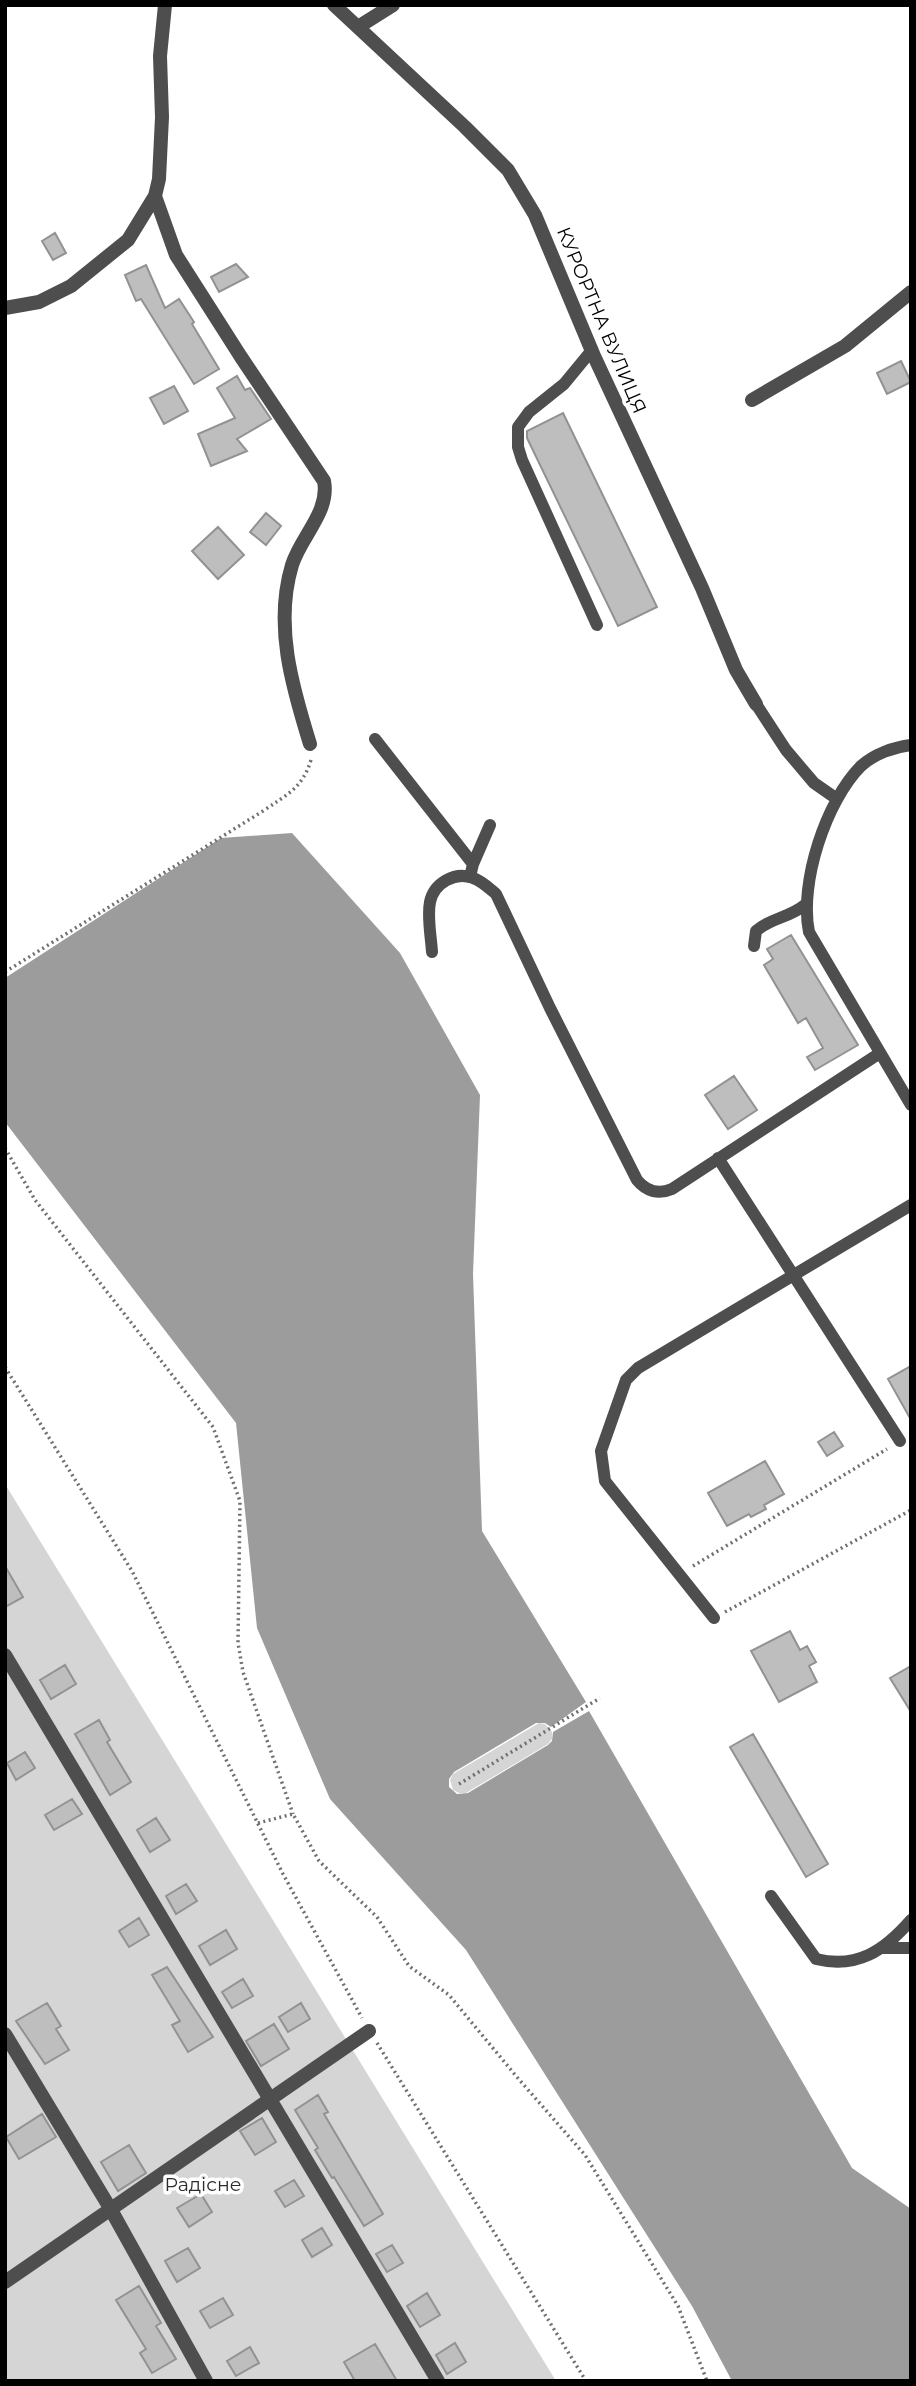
<svg xmlns="http://www.w3.org/2000/svg" width="916" height="2386" font-family="Montserrat,sans-serif">
	<style>
		.green { fill: #d5d5d5 }
		.water { fill: #9c9c9c }
		.building { fill: #bebebe; stroke: #929292; stroke-width: 2 }
		.lines { fill: none; stroke-linecap: round; stroke-linejoin: round }
		.path { stroke: #707070; stroke-width: 3.5; stroke-dasharray: 2 3.5; stroke-linecap: butt }
		.service { stroke: #4e4e4e; stroke-width: 12 }
		.minor { stroke: #4e4e4e; stroke-width: 14 }
		.labels { text-anchor: middle; stroke-width: 7; stroke-linejoin: round; paint-order: stroke }
		.street-label { font-size: 19px; fill: #000; stroke: #fff }
		.park-label { font-size: 19px; fill: #2c2c2c; stroke: #fff }
	</style>
	<rect width="100%" height="100%" fill="#fff"/>
	<path class="green" d="M5,1484l551,897h-551z
		M539,1723l6,1 7,8v7l-4,5 -82,49h-7l-6,-3 -3,-10 3,-6z"/>
	<path class="water" d="M292,833l108,120 80,142 -7,179 9,257 104,171 -35,25 -6,-4h-9l-82,49 -5,7v8l8,7 11,-1 80,-48 4,-4 1,-9 36,-21 263,457 59,41v172h-179l-40,-75 -226,-356 -136,-151 -73,-171 -21,-205 -231,-301v-144l216,-140z"/>
	<path class="building" d="M55,233l11,20 -13,7 -11,-19z
		M236,264l12,13 -29,15 -8,-15z
		M146,265l19,43 14,-9 15,23 -2,2 27,45 -25,15 -53,-85 -5,2 -11,-26z
		M901,361l10,21 -24,12 -10,-21z
		M237,376l8,14 5,-2 21,31 -34,20 10,12 -36,15 -13,-32 37,-16 -18,-30z
		M174,386l14,25 -24,13 -14,-26z
		M563,413l94,194 -39,19 -91,-188v-7z
		M266,513l15,13 -15,19 -16,-13z
		M218,527l26,28 -26,24 -26,-28z
		M791,935l67,110 -43,25 -8,-13 16,-9 -17,-30 -8,5 -34,-58 9,-6 -6,-10z
		M734,1076l23,34 -29,19 -23,-34z
		M911,1366v54l-23,-41z
		M834,1432l9,14 -16,10 -9,-14z
		M765,1461l19,33 -20,11 2,4 -15,8 -2,-3 -22,12 -19,-33z
		M5,1566l18,31 -18,10z
		M790,1631l10,19 7,-4 9,16 -7,4 8,16 -38,20 -28,-51z
		M65,1665l11,19 -25,15 -11,-19z
		M911,1666v46l-21,-34z
		M99,1720l11,20 -3,2 24,40 -21,13 -35,-61z
		M753,1734l75,130 -22,13 -76,-130z
		M25,1752l10,16 -19,12 -9,-17z
		M72,1799l10,15 -28,16 -9,-15z
		M156,1818l14,22 -20,12 -13,-22z
		M186,1884l11,17 -21,13 -10,-18z
		M139,1918l10,17 -20,12 -10,-16z
		M226,1930l11,19 -27,16 -11,-19z
		M167,1967l46,70 -25,15 -16,-27 8,-4 -28,-46z
		M243,1979l10,17 -21,12 -10,-16z
		M47,2003l14,23 -5,3 13,21 -24,14 -29,-43z
		M301,2003l9,16 -22,13 -9,-15z
		M274,2024l15,25 -28,17 -15,-25z
		M318,2095l10,17 -4,2 59,100 -19,12 -30,-49 -2,1 -17,-28 3,-2 -23,-38z
		M42,2114l14,23 -37,22 -13,-22z
		M262,2118l14,24 -21,13 -15,-24z
		M129,2145l17,28 -28,18 -17,-29z
		M294,2180l10,16 -19,11 -10,-16z
		M201,2194l11,18 -23,15 -12,-19z
		M322,2228l10,17 -20,12 -10,-17z
		M392,2245l11,18 -16,9 -11,-18z
		M188,2248l12,20 -23,14 -12,-21z
		M139,2286l22,37 -5,3 20,33 -24,14 -12,-20 6,-4 -30,-49z
		M427,2293l13,22 -20,12 -13,-21z
		M223,2298l10,17 -23,13 -10,-17z
		M455,2343l11,19 -19,12 -11,-19z
		M375,2344l22,37h-42l-11,-19z
		M250,2347l9,16 -23,13 -9,-15z"/>
	<g class="lines">
		<path class="path" d="M5,972l258,-161c23,-16 39,-22 48,-51
			M5,1148l30,52 178,227 27,74 -2,142 5,29 50,142
			M5,1367l127,204 151,303 79,144
			M693,1566l194,-117
			M725,1612l186,-102
			M459,1784l141,-86
			M258,1823l35,-9 26,47 58,56 32,49 40,29 67,81 69,79 93,151 29,75
			M377,2043l209,338"/>
		<path class="service" d="M592,350l-28,34 -35,28 -11,15v20l4,13 75,165
			M756,704l30,46 28,33 23,16
			M375,739l98,125 -3,13
			M911,745c-17,2 -37,9 -50,21 -35,35 -62,117 -52,166l102,173
			M473,864l17,-39
			M754,946l2,-15c16,-14 34,-13 50,-27
			M432,952c-1,-16 -5,-35 -2,-50 4,-19 25,-31 43,-24 9,3 16,10 23,16l54,114 87,172c9,11 21,15 35,9l208,-136
			M718,1158l182,283
			M714,1618l-109,-137 -4,-30 25,-71 12,-12 273,-163
			M771,1896l45,63c41,10 68,-8 95,-39
			M883,1948h28"/>
		<path class="minor" d="M334,5l131,122 43,43 27,45 59,141 108,232 34,82 20,34
			M358,27l35,-22
			M155,196l21,59 65,102 83,124c6,31 -23,55 -32,84 -18,60 0,121 18,179
			M5,308l34,-6 32,-16 57,-46 27,-44 4,-17 3,-62 -2,-61 5,-51
			M752,400l93,-54 66,-54
			M5,1655l433,726
			M5,2034l105,174 96,173
			M5,2282l364,-251"/>
	</g>
	<g class="labels">
		<g class="street-label">
			<text transform="translate(602 320) rotate(67)" y="7">КУРОРТНА ВУЛИЦЯ</text>
		</g>
		<g class="park-label">
			<text x="203" y="2191">Радісне</text>
		</g>
	</g>
	<rect width="916" height="2386" fill="none" stroke="#000000" stroke-width="14"/>
</svg>
